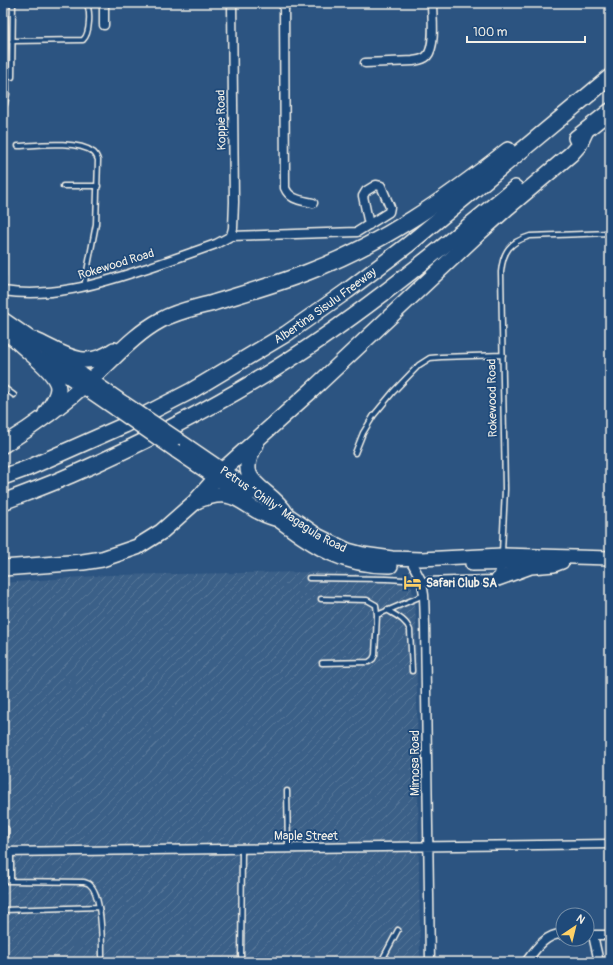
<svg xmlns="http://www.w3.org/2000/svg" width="613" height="965" font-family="Pangolin,sans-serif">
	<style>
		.industrial { fill: url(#industrial-furrows) }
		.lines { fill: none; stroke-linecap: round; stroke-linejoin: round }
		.lane-casing { stroke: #f4f1e8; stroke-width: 7 }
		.street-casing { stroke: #f4f1e8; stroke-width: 11 }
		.primary-casing { stroke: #f4f1e8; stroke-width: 16 }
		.highway-casing { stroke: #f4f1e8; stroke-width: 18 }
		.lane { stroke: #1f4a7a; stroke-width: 4 }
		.street { stroke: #1f4a7a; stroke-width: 8 }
		.primary { stroke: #1f4a7a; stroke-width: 13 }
		.highway { stroke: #1f4a7a; stroke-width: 15 }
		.primary-bridge-casing { stroke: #f4f1e8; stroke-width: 16; stroke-linecap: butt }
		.primary-bridge { stroke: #1f4a7a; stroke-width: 13 }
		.wall { fill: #516a84; stroke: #f4f1e8 }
		.shaded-wall { fill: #42566c; stroke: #f4f1e8 }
		.building { fill: #5e7b9a; stroke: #f4f1e8 }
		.labels { text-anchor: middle; stroke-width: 3.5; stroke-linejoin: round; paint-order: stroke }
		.street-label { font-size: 12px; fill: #f4f1e8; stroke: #1f4a7a }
		.poi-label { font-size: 12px; font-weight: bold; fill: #f4f1e8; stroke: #1f4a7a; text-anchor: start }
	</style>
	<defs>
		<pattern id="industrial-furrows" width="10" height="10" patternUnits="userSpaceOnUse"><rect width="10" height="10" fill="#3b6088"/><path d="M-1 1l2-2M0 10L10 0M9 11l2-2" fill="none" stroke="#587799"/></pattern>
	</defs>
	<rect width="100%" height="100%" fill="#2c5481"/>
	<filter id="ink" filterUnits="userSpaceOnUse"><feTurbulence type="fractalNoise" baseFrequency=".025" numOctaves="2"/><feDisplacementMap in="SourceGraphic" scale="8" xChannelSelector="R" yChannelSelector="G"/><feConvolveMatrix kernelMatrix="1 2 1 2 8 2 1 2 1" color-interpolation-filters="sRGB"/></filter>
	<g filter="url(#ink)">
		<path class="industrial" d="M316,572l94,4 6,40 4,346h-417v-379l106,-8z"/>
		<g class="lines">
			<defs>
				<path id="lane" d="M12,41l71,-1c7,-6 8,-30 3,-37
					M12,77l1,-74
					M3,140v135
					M18,146c19,-1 59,-6 75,6 3,2 4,5 5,8l-2,64 -12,63
					M63,186h35
					M3,387l11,8
					M355,453l8,-20 11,-18 19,-23 26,-27 11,-7 11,-1 62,-2
					M502,552l3,-63 -4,-217c2,-21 9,-30 29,-36l80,-3
					M309,578l78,1 34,2
					M321,599l46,1 9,5 1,10
					M387,610c10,6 19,10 23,20l2,41
					M322,663l47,-1 4,-3 2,-4 2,-40 47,-20
					M287,791l1,57
					M11,852v29l73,1c2,1 4,1 5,2 14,10 13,62 13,78
					M3,881h8
					M3,910l96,-3
					M241,962l1,-114
					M381,962l17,-32"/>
				<path id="street" d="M104,3v22
					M284,3l1,185c5,12 16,12 28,15
					M365,63l48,-2c5,-1 10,-1 14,-5 9,-10 5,-40 5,-53
					M3,104l2,-10 -2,-91
					M231,236l126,-4 32,-20 1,-5 -9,-21 -5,-1 -10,6 -3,5 6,29
					M231,236l2,-8 1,-26 -2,-199
					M3,291c48,7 93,-6 138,-21 25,-8 50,-17 75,-26l15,-8
					M413,565l9,17 2,13 1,29 5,338
					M422,582l71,-2 5,-1 4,-19
					M3,852l607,-8
					M587,935h23
					M593,935l6,27
					M526,962c9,-12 20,-29 37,-28"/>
				<g id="primary">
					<path d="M3,319l121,84"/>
					<path d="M3,332l23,16"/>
					<path d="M44,360l73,50"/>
					<path id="s1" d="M176,438l143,98 29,14 15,4 29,4 29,1 81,-4 108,3"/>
					<path d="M176,451l71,48"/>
					<path d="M267,512c42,30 69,55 124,54"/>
					<path d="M472,564l57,-1"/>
					<path d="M498,579l33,-12 23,-2 8,-3"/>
				</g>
				<g id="highway">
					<path d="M576,138l34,-27"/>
					<path d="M34,340c29,13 50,32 80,10"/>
					<path d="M18,342c10,10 40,31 40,46 0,9 -7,18 -12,25"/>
					<path d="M256,444c-25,41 14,42 30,70"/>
					<path d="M3,445c31,-19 60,-40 87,-65 23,-20 43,-45 71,-60 16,-9 34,-12 52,-17 32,-10 64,-19 95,-31 74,-28 138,-73 200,-122"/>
					<path id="s2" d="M3,477l25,-9 97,-43 66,-34 95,-57 61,-43 62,-47 201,-167"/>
					<path d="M196,501c44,-18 44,8 79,17"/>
					<path d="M3,502c23,-9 46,-17 68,-27 66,-29 131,-62 194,-100 89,-54 169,-121 250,-187"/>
					<path d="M3,568l80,-6 19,-3 35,-12 24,-15 34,-30 28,-32 89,-80 167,-157 29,-26 63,-53 8,-9 6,-13"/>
				</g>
			</defs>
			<use href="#lane" class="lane-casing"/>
			<use href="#street" class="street-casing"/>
			<use href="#primary" class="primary-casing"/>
			<use href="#highway" class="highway-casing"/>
			<use href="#lane" class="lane"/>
			<use href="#street" class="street"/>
			<use href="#primary" class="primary"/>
			<use href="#highway" class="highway"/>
			<defs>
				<path id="primary-bridge" d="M124,403l52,35
					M117,410l59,41"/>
			</defs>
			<use href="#primary-bridge" class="primary-bridge-casing"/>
			<use href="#primary-bridge" class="primary-bridge"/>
		</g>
		<path class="wall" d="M9,828v10l-5,1 -1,-8h2z"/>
		<path class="shaded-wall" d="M8,826l1,2v10l-1,-2z"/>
		<path class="building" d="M5,826h3v10h-5v-5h2z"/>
	</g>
	<defs>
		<symbol id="hotel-bare" viewBox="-9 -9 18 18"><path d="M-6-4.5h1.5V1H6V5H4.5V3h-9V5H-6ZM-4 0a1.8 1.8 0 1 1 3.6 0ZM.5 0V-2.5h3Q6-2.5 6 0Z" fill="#ffd166" stroke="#1f4a7a" stroke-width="2.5" paint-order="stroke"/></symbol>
	</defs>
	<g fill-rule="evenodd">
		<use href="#hotel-bare" x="400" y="570" width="25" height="25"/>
	</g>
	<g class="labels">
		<g class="street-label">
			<text transform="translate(221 120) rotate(-91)" y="4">Koppie Road</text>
			<text transform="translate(116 264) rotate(-17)" y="4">Rokewood Road</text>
			<text dy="4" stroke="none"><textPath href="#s2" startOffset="366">Albertina Sisulu Freeway</textPath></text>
			<text transform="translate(492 398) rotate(-91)" y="4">Rokewood Road</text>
			<text dy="4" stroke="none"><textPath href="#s1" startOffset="129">Petrus “Chilly” Magagula Road</textPath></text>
			<text transform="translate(415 763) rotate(-90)" y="4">Mimosa Road</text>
			<text x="306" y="840">Maple Street</text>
		</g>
		<g class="poi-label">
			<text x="426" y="587">Safari Club SA</text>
		</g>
	</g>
	<rect width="613" height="965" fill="none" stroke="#1f4a7a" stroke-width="16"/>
	<rect x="8" y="8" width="597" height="949" fill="none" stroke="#f4f1e8" stroke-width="1.5" filter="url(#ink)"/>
	<g transform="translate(575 927) rotate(35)"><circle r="19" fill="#1f4a7a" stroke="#748da6"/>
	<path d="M0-3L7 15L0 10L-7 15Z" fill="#ffd166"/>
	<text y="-6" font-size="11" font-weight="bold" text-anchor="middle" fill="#f4f1e8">N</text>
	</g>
	<path d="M467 36v6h118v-6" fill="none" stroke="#f4f1e8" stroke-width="2"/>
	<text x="473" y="36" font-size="12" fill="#f4f1e8" stroke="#1f4a7a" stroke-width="3" paint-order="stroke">100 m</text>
</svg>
